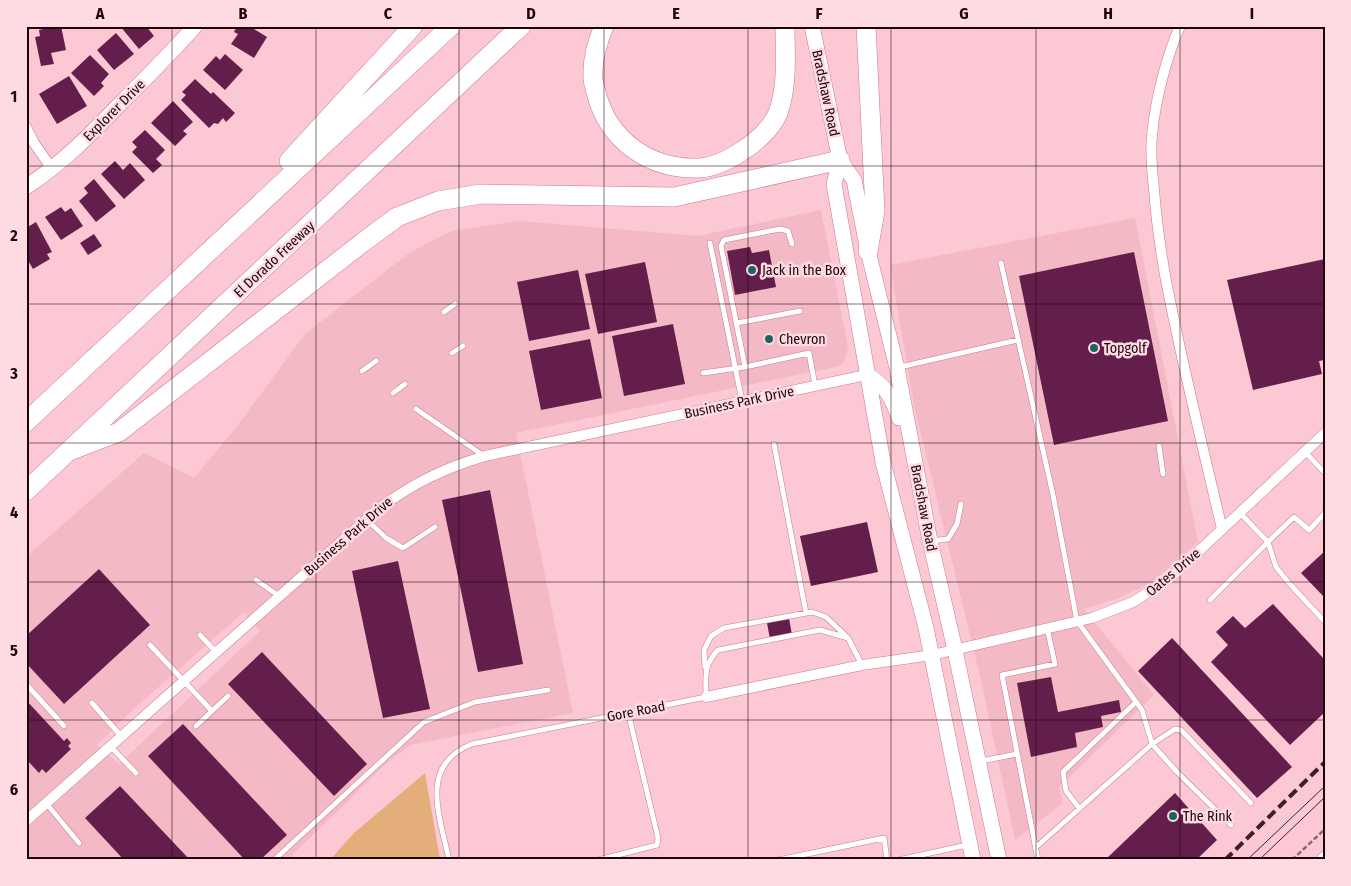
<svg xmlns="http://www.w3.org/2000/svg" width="1351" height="886" font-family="'Fira Sans Condensed',sans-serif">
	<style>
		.built { fill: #f3bac6; fill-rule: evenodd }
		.green { fill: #e4ae7b }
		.building { fill: #641e4c }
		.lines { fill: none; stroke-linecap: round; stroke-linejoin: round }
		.lane-casing { stroke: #c97a8d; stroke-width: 6 }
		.street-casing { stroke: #c97a8d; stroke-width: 11 }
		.secondary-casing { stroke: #c97a8d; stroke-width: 16 }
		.highway-casing { stroke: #c97a8d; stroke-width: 20 }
		.path { stroke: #8b646e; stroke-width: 2.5; stroke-dasharray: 5 2.5; stroke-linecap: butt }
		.lane { stroke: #fff; stroke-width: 5 }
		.street { stroke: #fff; stroke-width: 10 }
		.secondary { stroke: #fff; stroke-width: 15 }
		.highway { stroke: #fff; stroke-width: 19 }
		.tram { stroke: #3e1f28; stroke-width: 1 }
		.rail { stroke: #3e1f28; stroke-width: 4; stroke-dasharray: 10 5; stroke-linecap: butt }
		.grid { fill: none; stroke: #1f040c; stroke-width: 1; stroke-opacity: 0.55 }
		.poi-dot { fill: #1b655d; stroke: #fedae2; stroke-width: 2 }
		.labels { text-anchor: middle; stroke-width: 5; stroke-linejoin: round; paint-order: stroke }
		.street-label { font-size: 14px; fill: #1f040c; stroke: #fedae2 }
		.poi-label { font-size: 14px; fill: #1f040c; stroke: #fedae2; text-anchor: start }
		.neatline { fill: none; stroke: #1f040c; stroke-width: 2 }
		.grid-label { font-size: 16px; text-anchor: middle; font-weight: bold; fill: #1f040c }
	</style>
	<rect width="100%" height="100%" fill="#fcc8d3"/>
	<path class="built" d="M821,210l27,137 -3,13 -5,6 -324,67 57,280 -163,32 -22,17 -101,98h-261v-303l118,-104 50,25 44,-53 67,-91 104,-81 42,-22 68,-10 179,15zM244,612l16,19 -141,133 -22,-19 40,-39z
		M1135,218l63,324 -44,39 -35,17 -35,11 70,86 -95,92 4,16 -48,37 -34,-160 -66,-270 -25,-145z"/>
	<path class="green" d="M425,773l15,87h-110l24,-27z"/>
	<path class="building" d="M55,26h6l5,24 -15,3 3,11 -13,2 -6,-29 5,-1 -1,-6z
		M120,26h26l8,10 -15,13z
		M237,26h12l18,11 -13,21 -23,-14 7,-10 -4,-2z
		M116,33l18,21 -20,16 -17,-20z
		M225,54l18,16 -18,20 -22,-20 13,-14 4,4z
		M90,55l19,19 -8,9 3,3 -10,10 -23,-23z
		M69,76l18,30 -30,18 -18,-30z
		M195,79l16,15 2,-2 22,21 -9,9 -3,-4 -5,6 -4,-1 -5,5 -28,-28 5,-5 -4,-3z
		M173,101l20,21 -10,9 4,3 -12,12 -24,-23z
		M145,130l20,20 -9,9 6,6 -9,8 -21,-21 5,-5 -5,-5z
		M115,161l8,9 7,-7 15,17 -21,19 -23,-25z
		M94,179l22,27 -20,16 -17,-21 9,-8 -4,-5z
		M61,207l4,5 6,-4 12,18 -22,14 -16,-23z
		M36,222l16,30 -5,2 3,5 -17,10 -7,-12v-29z
		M94,234l8,12 -14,9 -8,-12z
		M750,247l2,6 17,-3 7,37 -41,8 -8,-44z
		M1134,252l34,169 -114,24 -35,-169z
		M1325,259v101l-6,1 3,13 -69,16 -26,-110z
		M645,262l12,60 -59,12 -13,-60z
		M578,270l12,59 -61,12 -12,-59z
		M673,324l12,60 -61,12 -12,-60z
		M590,339l12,59 -61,12 -12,-59z
		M490,490l33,174 -45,8 -36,-172z
		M867,522l11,50 -67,14 -11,-50z
		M1325,551v47l-24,-25z
		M398,561l32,148 -47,9 -31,-147z
		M99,569l51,56 -86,79 -38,-41v-27z
		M1273,604l52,56v52l-35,33 -79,-83 17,-17 -12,-13 17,-16 12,12z
		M789,618l3,17 -22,4 -3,-16z
		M1172,638l120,129 -35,31 -119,-127z
		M262,652l105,112 -33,32 -106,-112z
		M1051,677l7,35 61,-12 2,12 -20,4 2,11 -28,6 2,14 -46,10 -14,-74z
		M26,700l38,41 3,-3 4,5 -3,3 3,3 -25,24 -4,-4 -3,4 -13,-14z
		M183,724l104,111 -27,25h-15l-97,-104z
		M120,786l70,74h-66l-39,-42z
		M1175,793l42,47 -21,20h-91z"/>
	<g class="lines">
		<defs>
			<path id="lane" d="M710,243l32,158
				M1001,263l52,232 24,126 65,89 10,34 23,-15 6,1 70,73
				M444,312l11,-8
				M737,323l63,-12
				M452,353l11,-7
				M745,367l-24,-121 3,-6 56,-11 8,2 4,13
				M900,367l118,-27
				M362,371l14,-10
				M703,373l42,-6 64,-14 6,32
				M393,393l12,-9
				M416,409l68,47
				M774,444l32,169
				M1159,446l4,28
				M1305,452l20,21
				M1241,514l27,28 26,-25 15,13 16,-17
				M366,519l20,19 17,10 32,-21
				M930,541l18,-2 9,-15 4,-20
				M256,580l23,16
				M1210,600l58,-58 8,25 12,15 37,40
				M200,635l16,17
				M150,645l62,66
				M705,667l-1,-17 7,-14 13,-8 88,-16 14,5 22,21
				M26,684l38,42
				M92,703l29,33
				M196,726l32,-30
				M110,746l26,27
				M981,761l36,-7
				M46,803l33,40
				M1079,808l-13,-17 -3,-19 73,-70
				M1035,848l117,-104 24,27 55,54
				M274,860l150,-138 51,-20 73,-12
				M449,860c-9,-44 -31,-95 23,-116l234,-47c0,-21 -3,-31 12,-47l102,-20 28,8 14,27
				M598,860l59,-15 1,-7 -30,-126
				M778,860l106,-22 3,22
				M898,860l69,-15
				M1038,860l-36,-185 53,-11 -8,-36"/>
			<path id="street" d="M1180,26c-14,32 -25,75 -28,110 -2,17 0,35 2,53 2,29 6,57 11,86 16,85 37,169 57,254
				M26,127l8,16 18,26
				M706,697l156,-32 70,-10 160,-37 41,-16 37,-24 155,-145
				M26,821l352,-312c36,-26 64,-40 107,-53l381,-81"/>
			<path id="secondary" d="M812,26l28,134 14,20 14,71 29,117 33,173 25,109 44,210
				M840,160l-6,24 49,278 43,166 47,232
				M26,187c38,-25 66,-54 97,-86 25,-25 49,-49 72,-75
				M866,375c19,8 27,25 33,43
				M1324,860l1,-1"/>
			<path id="highway" d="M604,26c-7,17 -12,33 -11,52 0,4 2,10 3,14 12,49 54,78 104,76 14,-1 30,-9 42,-17 13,-8 30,-23 36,-38 10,-28 7,-58 7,-87
				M866,26l9,185 -7,40
				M289,161l124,-135
				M26,422l425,-396
				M67,452l52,-20 243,-189 35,-26 41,-16 43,-7 193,3 166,-37
				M26,491l495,-465"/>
		</defs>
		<use href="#lane" class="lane-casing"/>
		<use href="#street" class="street-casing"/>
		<use href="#secondary" class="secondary-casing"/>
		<use href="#highway" class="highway-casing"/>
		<path class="path" d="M1292,860l33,-31"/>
		<use href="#lane" class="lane"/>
		<use href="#street" class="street"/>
		<use href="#secondary" class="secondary"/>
		<use href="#highway" class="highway"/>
		<path class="tram" d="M1247,860l78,-74
			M1259,860l66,-63"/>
		<path class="rail" d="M1225,860l100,-98"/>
	</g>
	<path class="grid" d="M172,26v834M316,26v834M459,26v834M604,26v834M748,26v834M891,26v834M1036,26v834M1180,26v834M26,166h1299M26,304h1299M26,443h1299M26,582h1299M26,720h1299"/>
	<g class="poi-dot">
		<circle cx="752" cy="270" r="5"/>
		<circle cx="769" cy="339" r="5"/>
		<circle cx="1094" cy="348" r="5"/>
		<circle cx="1173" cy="816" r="5"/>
	</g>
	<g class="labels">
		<g class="street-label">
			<text transform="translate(826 93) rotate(78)" y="5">Bradshaw Road</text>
			<text transform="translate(114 110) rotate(-45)" y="5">Explorer Drive</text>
			<text transform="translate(274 259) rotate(-43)" y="5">El Dorado Freeway</text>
			<text transform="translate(739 402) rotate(-12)" y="5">Business Park Drive</text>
			<text transform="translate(924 508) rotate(79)" y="5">Bradshaw Road</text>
			<text transform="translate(348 536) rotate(-41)" y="5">Business Park Drive</text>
			<text transform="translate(1173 572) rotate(-40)" y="5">Oates Drive</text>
			<text transform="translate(636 711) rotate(-11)" y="5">Gore Road</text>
		</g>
		<g class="poi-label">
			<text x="762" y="275">Jack in the Box</text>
			<text x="779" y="344">Chevron</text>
			<text x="1104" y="353">Topgolf</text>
			<text x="1183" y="821">The Rink</text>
		</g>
	</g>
	<rect width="1351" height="886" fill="none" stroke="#fedae2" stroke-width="55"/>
	<rect x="28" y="28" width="1296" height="830" class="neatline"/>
	<g class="grid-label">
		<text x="100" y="19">A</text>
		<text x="243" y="19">B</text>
		<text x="388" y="19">C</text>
		<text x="531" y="19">D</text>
		<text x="676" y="19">E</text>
		<text x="819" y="19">F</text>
		<text x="964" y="19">G</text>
		<text x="1108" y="19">H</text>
		<text x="1252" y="19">I</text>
		<text x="14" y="102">1</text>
		<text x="14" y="241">2</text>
		<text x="14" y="379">3</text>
		<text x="14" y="518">4</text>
		<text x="14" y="656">5</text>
		<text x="14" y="795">6</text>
	</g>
</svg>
